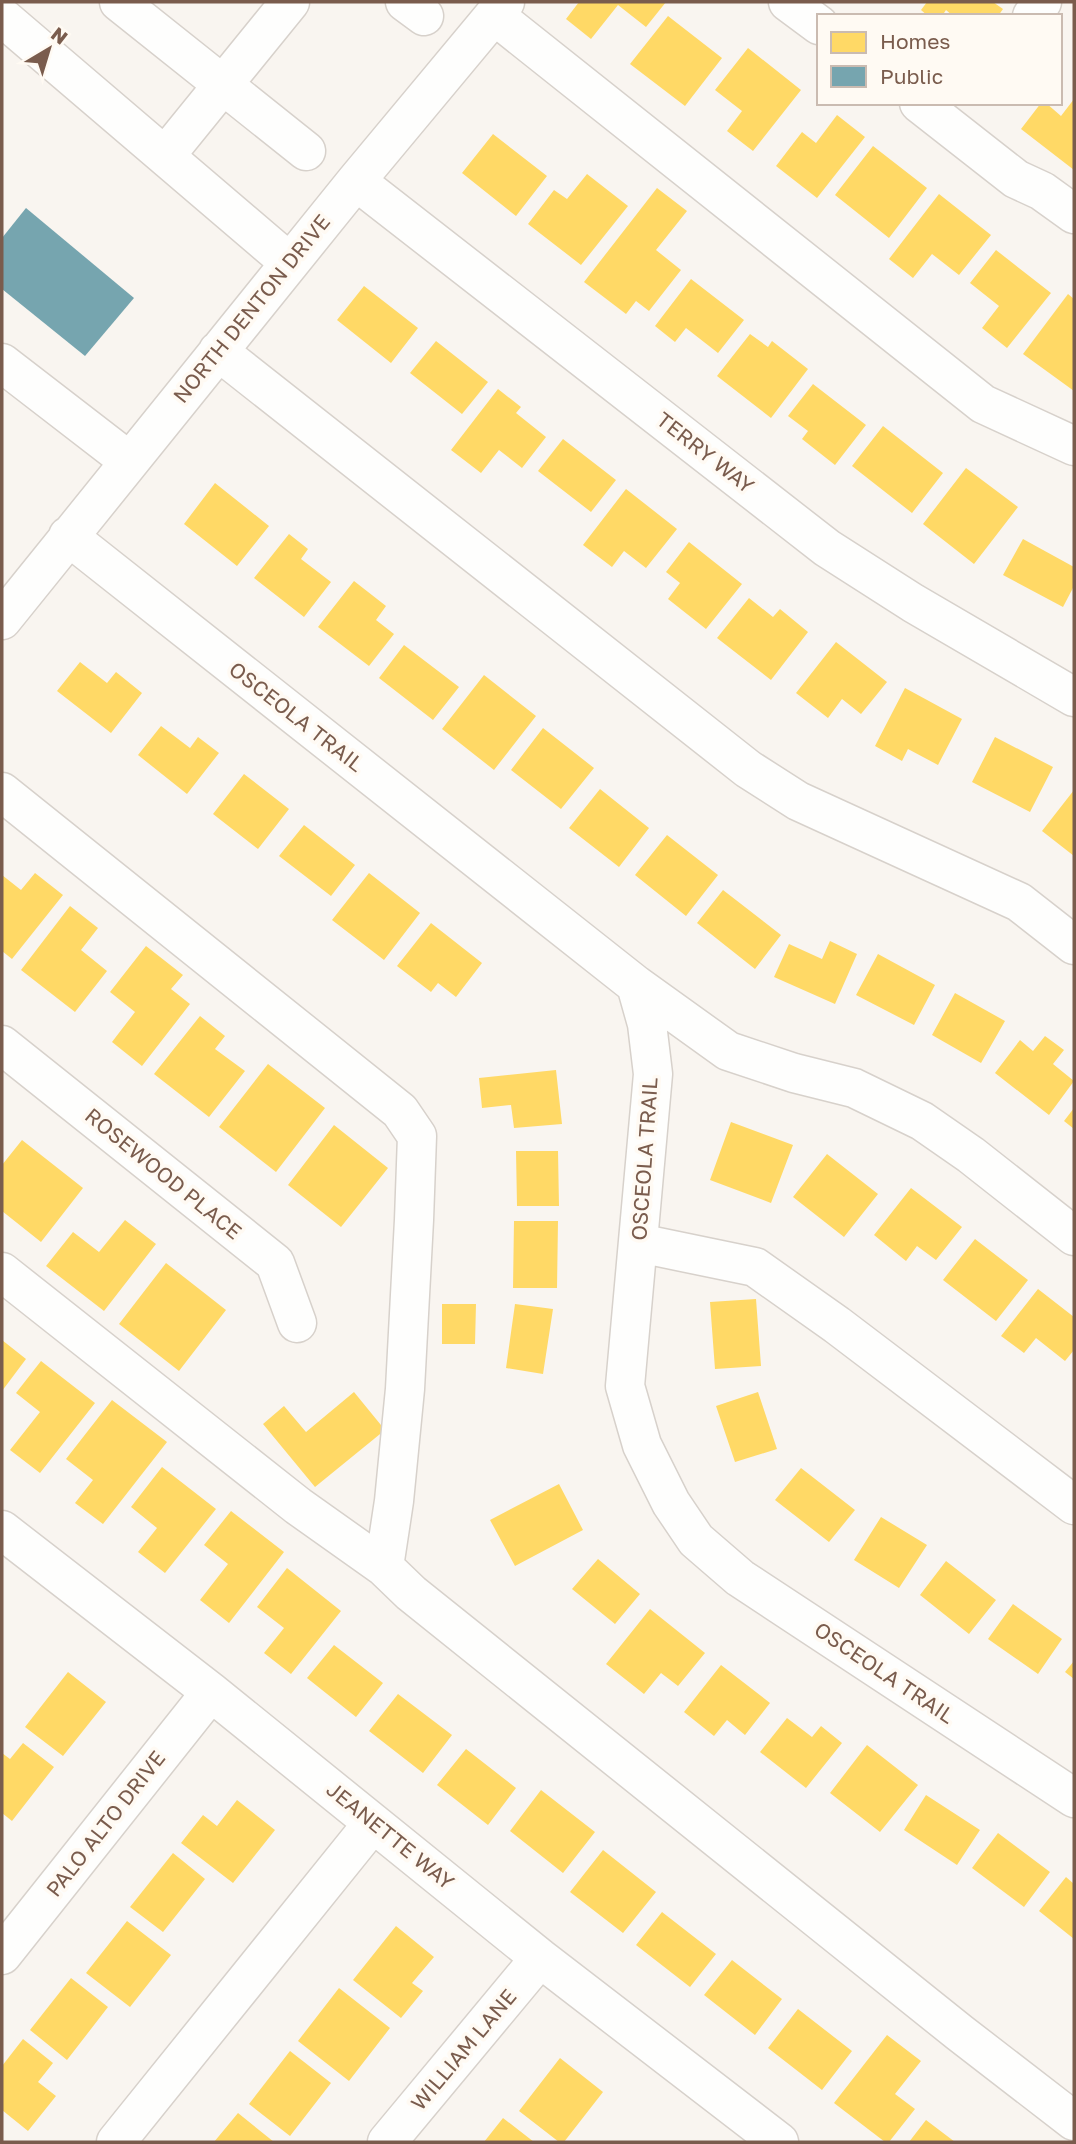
<svg xmlns="http://www.w3.org/2000/svg" width="1076" height="2144" font-family="'Golos Text',sans-serif">
	<style>
		.homes { fill: #ffd966 }
		.public { fill: #76a5af }
		.lines { fill: none; stroke-linecap: round; stroke-linejoin: round }
		.minor-casing { stroke: #d7d1cb; stroke-width: 41 }
		.minor { stroke: #fefefd; stroke-width: 38 }
		.labels { text-anchor: middle; stroke-width: 7; stroke-linejoin: round; paint-order: stroke }
		.street-label { font-size: 21px; fill: #7a5c4d; stroke: #fffaf3 }
	</style>
	<rect width="100%" height="100%" fill="#f9f5f0"/>
	<path class="homes" d="M579,2h87l-20,25 -28,-22 -27,34 -25,-20z
		M927,2h66l10,7 -5,7h-45l-7,-6 -4,6h-14l-7,-6z
		M668,16l54,42 -37,48 -55,-42z
		M748,48l53,42 -48,61 -26,-20 15,-20 -27,-21z
		M1074,99v71l-53,-41 20,-26h5l15,13z
		M837,115l28,22 -48,61 -41,-32 26,-34 14,11z
		M493,134l54,42 -31,40 -54,-43z
		M873,146l54,42 -38,50 -54,-43z
		M587,174l41,32 -47,59 -53,-41 26,-34 13,9z
		M657,188l30,23 -31,39 25,20 -32,41 -13,-10 -10,13 -42,-32z
		M939,194l52,41 -32,40 -27,-21 -19,24 -24,-19z
		M996,250l55,43 -44,55 -25,-20 17,-22 -29,-23z
		M691,279l53,41 -26,33 -32,-25 -11,14 -20,-16z
		M364,286l54,42 -27,35 -54,-43z
		M1068,294l6,5v92l-51,-37z
		M750,334l18,13 4,-6 36,28 -37,49 -54,-42z
		M436,341l52,41 -26,32 -52,-41z
		M813,384l53,41 -31,40 -33,-26 6,-8 -20,-15z
		M498,389l23,18 -5,6 30,24 -24,31 -23,-18 -18,23 -30,-23z
		M883,426l60,47 -31,40 -60,-47z
		M563,439l53,41 -25,32 -53,-41z
		M966,468l52,39 -44,57 -51,-40z
		M215,483l54,43 -32,40 -53,-42z
		M626,489l51,40 -31,39 -22,-17 -12,16 -29,-22z
		M289,534l19,15 -7,10 30,23 -27,35 -50,-39z
		M1023,539l51,28v19l-11,21 -60,-32z
		M689,542l53,42 -36,45 -38,-30 12,-16 -14,-11z
		M354,581l32,25 -10,14 18,14 -25,32 -51,-39z
		M749,598l24,19 7,-8 28,23 -37,48 -54,-42z
		M836,642l51,40 -26,32 -19,-15 -14,19 -32,-25z
		M404,645l55,42 -26,33 -54,-42z
		M80,662l27,21 9,-11 26,21 -31,40 -54,-42z
		M484,675l52,41 -42,54 -52,-41z
		M905,688l57,31 -24,46 -30,-16 -6,12 -27,-15z
		M161,726l29,22 8,-11 21,16 -32,41 -49,-39z
		M543,728l51,40 -33,41 -50,-39z
		M995,737l58,30 -23,45 -58,-30z
		M244,774l45,35 -31,40 -45,-35z
		M600,789l49,39 -30,39 -50,-39z
		M1074,790v66l-32,-25z
		M304,825l51,40 -24,31 -52,-40z
		M667,835l51,40 -32,41 -51,-41z
		M35,873l28,22 -51,64 -10,-8v-76l19,15z
		M369,873l51,40 -36,47 -52,-40z
		M723,890l58,45 -26,34 -58,-46z
		M70,906l28,22 -17,22 26,21 -32,41 -54,-42z
		M431,923l51,40 -26,34 -18,-14 -7,9 -34,-26z
		M830,941l27,13 -22,50 -61,-27 15,-33 33,15z
		M146,946l37,29 -12,14 19,15 -48,62 -30,-24 23,-30 -25,-20z
		M878,954l57,31 -21,40 -58,-30z
		M955,993l50,28 -24,42 -49,-28z
		M200,1016l25,20 -10,13 30,22 -36,46 -55,-43z
		M1045,1036l19,14 -11,14 21,17 -25,34 -54,-42 25,-33 13,11z
		M268,1064l57,44 -49,64 -57,-45z
		M556,1070l6,54 -48,4 -3,-23 -29,3 -3,-30z
		M1074,1108v21l-10,-8z
		M731,1122l62,23 -22,58 -61,-23z
		M334,1125l54,43 -47,59 -53,-42z
		M22,1140l61,48 -42,54 -39,-31v-46z
		M516,1151h42l1,55h-42z
		M827,1154l51,40 -34,43 -51,-40z
		M911,1188l51,39 -26,33 -19,-14 -11,15 -32,-26z
		M125,1220l31,24 -52,67 -58,-45 27,-34 26,20z
		M514,1221h44l-1,67h-44z
		M975,1239l53,41 -32,41 -53,-41z
		M166,1263l60,47 -47,61 -60,-47z
		M1038,1289l36,28v33l-9,11 -29,-23 -12,15 -23,-17z
		M756,1299l5,67 -46,3 -5,-67z
		M442,1304h34l-1,40h-33z
		M515,1304l38,5 -10,65 -37,-6z
		M2,1340l24,19 -24,32z
		M41,1361l54,42 -55,70 -30,-23 30,-38 -24,-19z
		M354,1392l31,38 -70,57 -52,-63 21,-18 22,26z
		M758,1392l19,57 -42,13 -19,-56z
		M112,1400l55,42 -64,82 -28,-21 18,-23 -27,-21z
		M162,1467l54,42 -51,64 -27,-21 19,-24 -26,-21z
		M801,1468l54,42 -26,32 -54,-42z
		M559,1484l24,46 -68,36 -25,-46z
		M231,1511l53,41 -55,71 -29,-23 28,-36 -24,-19z
		M881,1517l46,28 -28,43 -45,-28z
		M598,1559l42,35 -25,30 -43,-35z
		M946,1561l50,39 -27,34 -49,-39z
		M287,1568l54,43 -50,63 -27,-21 20,-25 -27,-21z
		M1013,1604l49,35 -24,35 -50,-35z
		M650,1609l55,44 -27,33 -17,-13 -17,21 -38,-30z
		M334,1645l49,38 -27,34 -49,-39z
		M1074,1661v18l-9,-7z
		M721,1665l49,38 -25,32 -18,-15 -13,16 -30,-24z
		M68,1672l38,30 -43,54 -38,-29z
		M398,1694l54,41 -29,38 -54,-42z
		M787,1718l25,19 9,-11 21,17 -36,45 -46,-36z
		M23,1743l31,24 -42,54 -10,-8v-60l8,6z
		M867,1745l51,40 -38,47 -50,-39z
		M466,1749l50,39 -28,37 -51,-40z
		M541,1790l54,42 -32,41 -53,-42z
		M926,1795l54,35 -23,35 -53,-35z
		M237,1800l38,30 -42,53 -52,-40 22,-28 14,11z
		M998,1833l52,39 -26,35 -52,-39z
		M603,1850l53,42 -33,41 -53,-41z
		M173,1853l32,26 -42,53 -33,-25z
		M1066,1877l8,7v55l-35,-28z
		M662,1912l54,42 -26,33 -54,-42z
		M127,1921l44,34 -41,52 -44,-34z
		M396,1926l38,31 -22,26 11,8 -22,27 -48,-38z
		M732,1960l50,39 -27,36 -51,-40z
		M71,1978l37,29 -41,53 -37,-30z
		M339,1988l51,40 -41,53 -51,-40z
		M798,2009l54,42 -30,39 -54,-42z
		M887,2035l34,26 -26,33 20,15 -26,33h-4l-51,-39z
		M23,2039l30,24 -15,19 18,14 -28,35 -26,-21v-44z
		M290,2051l41,32 -41,53 -41,-32z
		M560,2058l43,34 -39,50h-5l-40,-31z
		M238,2113l36,29h-60z
		M503,2118l31,24h-50z
		M926,2120l29,22h-46z"/>
	<path class="public" d="M26,208l108,90 -49,58 -83,-67v-51z"/>
	<g class="lines">
		<defs>
			<path id="minor" d="M119,2l187,149
				M405,2l19,14
				M788,2l31,23
				M494,15l489,389 91,42
				M1032,16l10,-14
				M2,17l288,246
				M919,103l97,76 26,12 32,23
				M165,156l125,-154
				M356,181l471,367 86,55 161,94
				M218,351l530,418 50,32 221,101 55,43
				M2,363l127,98
				M68,536l568,449 11,39 6,50 -28,312 17,59 29,58 25,37 44,38 334,220
				M2,620l354,-439 149,-179
				M2,792l398,319 17,25 -3,84 -9,169 -11,112 -10,66 27,26 549,440 114,88
				M636,985l92,66 66,22 60,15 68,33 49,34 103,81
				M2,1045l273,218 22,60
				M639,1243l116,24 82,58 237,180
				M2,1272l296,234 86,61
				M2,1530l209,162 329,266 239,184
				M2,1955l209,-263
				M116,2142l257,-319
				M387,2142l153,-184"/>
		</defs>
		<use href="#minor" class="minor-casing"/>
		<use href="#minor" class="minor"/>
	</g>
	<g class="labels">
		<g class="street-label">
			<text transform="translate(252 309) rotate(-51)" y="7">NORTH DENTON DRIVE</text>
			<text transform="translate(705 453) rotate(38)" y="7">TERRY WAY</text>
			<text transform="translate(296 717) rotate(38)" y="7">OSCEOLA TRAIL</text>
			<text transform="translate(645 1159) rotate(-86)" y="7">OSCEOLA TRAIL</text>
			<text transform="translate(163 1174) rotate(39)" y="7">ROSEWOOD PLACE</text>
			<text transform="translate(884 1673) rotate(34)" y="7">OSCEOLA TRAIL</text>
			<text transform="translate(106 1824) rotate(-52)" y="7">PALO ALTO DRIVE</text>
			<text transform="translate(390 1836) rotate(39)" y="7">JEANETTE WAY</text>
			<text transform="translate(464 2050) rotate(-50)" y="7">WILLIAM LANE</text>
		</g>
	</g>
	<rect width="1076" height="2144" fill="none" stroke="#7a5c4d" stroke-width="7"/>
	<rect x="817" y="14" width="245" height="91" fill="#fffaf3" stroke="#cabbb1" stroke-width="2"/>
	<rect x="831" y="32" width="35" height="21" fill="#ffd966" stroke="#cabbb1" stroke-width="2"/>
	<text x="880" y="49" font-size="21" fill="#7a5c4d">Homes</text>
	<rect x="831" y="66" width="35" height="21" fill="#76a5af" stroke="#cabbb1" stroke-width="2"/>
	<text x="880" y="84" font-size="21" fill="#7a5c4d">Public</text>
	<g transform="translate(49 49) rotate(38)" stroke="#fffaf3" stroke-width="5" paint-order="stroke">
	<path d="M0-5L12 26L0 18L-12 26Z" fill="#7a5c4d"/>
	<text y="-10" font-size="19" font-weight="bold" text-anchor="middle" fill="#7a5c4d">N</text>
	</g>
</svg>
